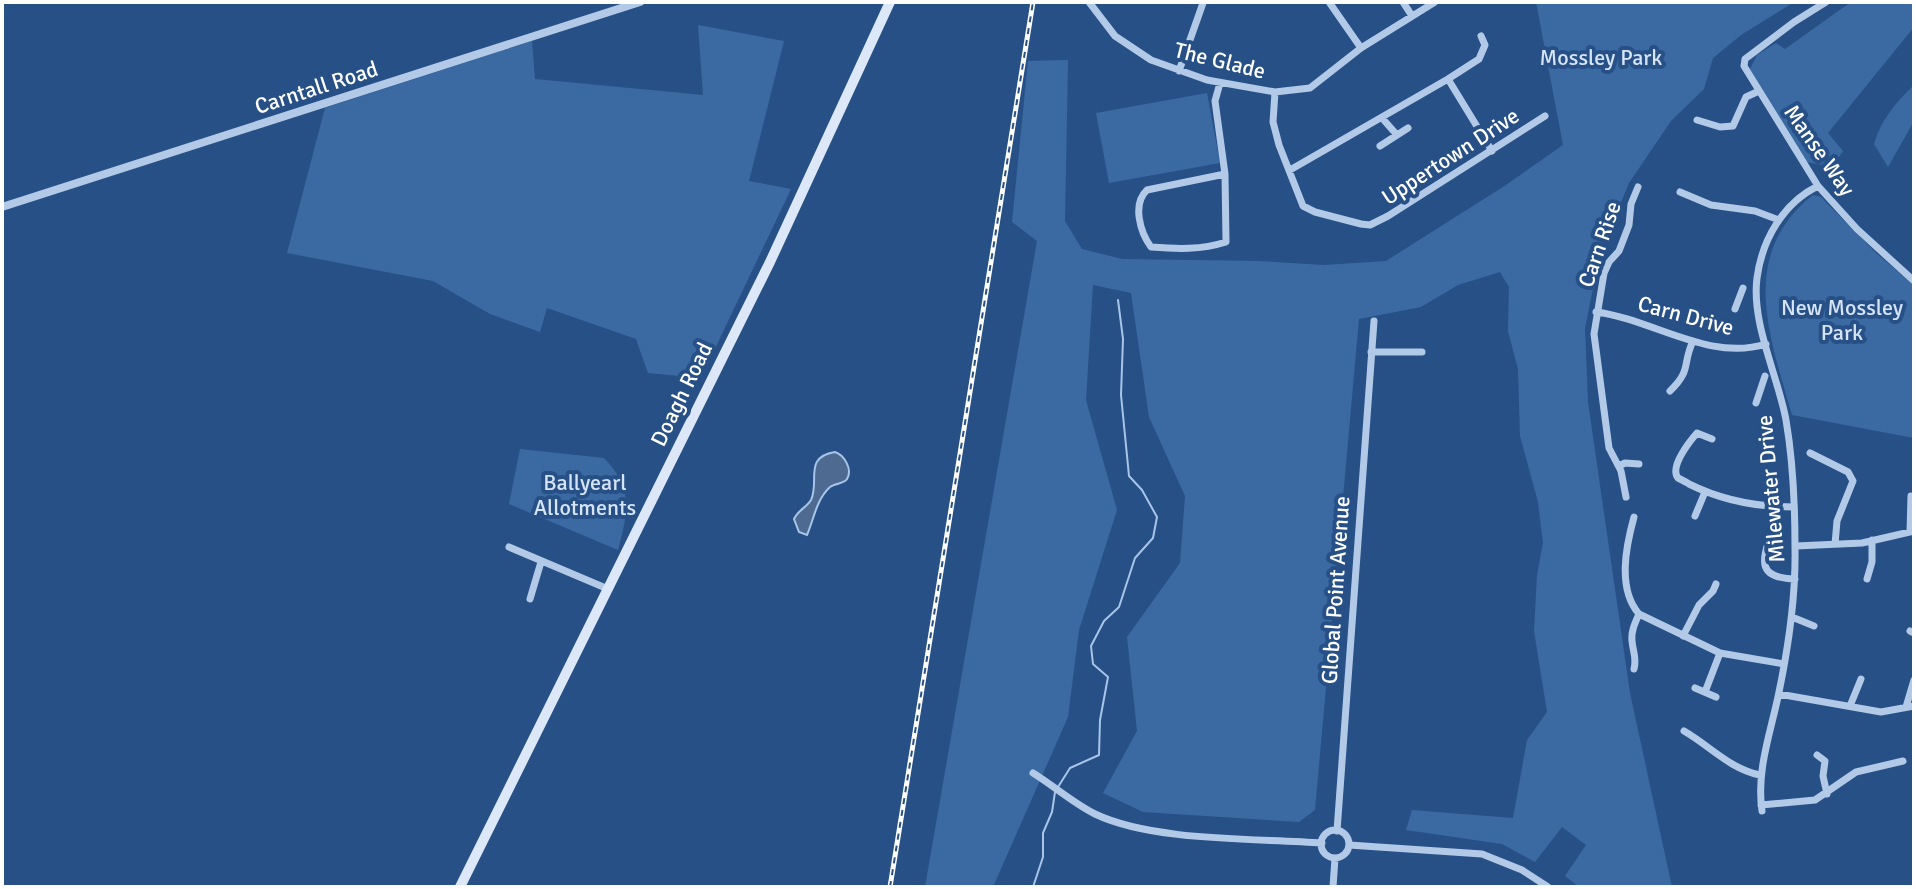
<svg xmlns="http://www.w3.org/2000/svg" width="1916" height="889" font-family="Signika,sans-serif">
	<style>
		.green { fill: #3b6aa3 }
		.water { fill: #4e6a91; stroke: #a7c5e9; stroke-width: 2 }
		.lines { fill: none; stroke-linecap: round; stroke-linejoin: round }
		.stream { stroke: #a7c5e9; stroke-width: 2 }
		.minor { stroke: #b2cae8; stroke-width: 7 }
		.tertiary { stroke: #b2cae8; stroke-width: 8 }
		.secondary { stroke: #dce8f7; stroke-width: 10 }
		.rail-casing { stroke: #fff; stroke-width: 5 }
		.rail { stroke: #275087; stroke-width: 2; stroke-dasharray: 6; stroke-linecap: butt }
		.labels { text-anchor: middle; stroke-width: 8; stroke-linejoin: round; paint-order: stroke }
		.park-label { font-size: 22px; fill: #d6e4f7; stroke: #275087 }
		.street-label { font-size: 22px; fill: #fff; stroke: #275087 }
	</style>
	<rect width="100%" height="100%" fill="#275087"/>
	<path class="green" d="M1536,2h258l-53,33 -28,23 -9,31 -33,32 -42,62 -29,71 -15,74 3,74 42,291 42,194h-93l-14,-11 21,-31 -24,-18 -27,35 -33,-18 -96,-14 6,-20 101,8 14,-78 20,-28 -13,-81 3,-56 6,-32 -5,-41 -18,-66 -2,-67 -10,-38 1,-44 -9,-15 -42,13 -37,22 -62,12 -44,491 -16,12 -156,-10 -40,-19 34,-62 -10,-94 53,-74 5,-67 -36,-79 -18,-124 -38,-8 -7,115 31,110 -38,120 -11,87 -75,170h-68l112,-646 -25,-19 16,-161 40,-1 -3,161 17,28 40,10 136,2 66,4 62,-4 120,-76 57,-40z
		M1851,2h63v25l-86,106 15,18 -11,16 -26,-5 -56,-93 7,-14 19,-12 9,6z
		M698,25l86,16 -35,140 42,8 -90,189 -53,-5 -12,-34 -89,-31 -7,24 -50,-18 -57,-33 -146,-28 38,-145 207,-67 3,38 168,16z
		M1914,85v36l-26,46 -14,-23c7,-24 22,-42 40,-59z
		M1207,93l13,70 -111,20 -13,-70z
		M1813,195l8,2 55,56 38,32v153l-122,-23c-22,-78 -55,-160 21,-220z
		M520,449l84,9c30,31 24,54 14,92l-109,-46z"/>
	<path class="water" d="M835,452c9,3 18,17 12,27 -3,5 -12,4 -17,8 -14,13 -16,32 -23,48l-8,-3 -5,-13c4,-9 12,-11 17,-19 9,-19 -8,-43 24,-48z"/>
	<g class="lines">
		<path class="stream" d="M1058,787l12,-19 29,-13 1,-35 8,-43 -15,-13 -2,-18 13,-25 15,-14 16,-49 18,-20 4,-21 -15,-27 -13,-14 -8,-81 2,-56 -5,-39
			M1033,887l10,-30v-24l9,-21 3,-20"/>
		<path class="minor" d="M1089,2l26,34 36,24 56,20 68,12 35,-4 51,-40 74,-46
			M1329,2l32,46
			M1403,2l9,14
			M1826,2l-32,20 -49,37 -1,7 74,120 39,43 57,52
			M1179,71l24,-68
			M1448,79l44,72
			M1220,83l-5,18 10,73 1,68c-25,8 -49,7 -75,5 -11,-15 -19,-43 -4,-57l78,-16
			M1275,92l-2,30 6,23 24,61 12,6 46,12 9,1 18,-9 157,-100
			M1382,118l15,17
			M1697,120l23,7 13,-1 13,-29 13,-6
			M1380,146l28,-18
			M1290,170l158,-91 31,-20 6,-14 -4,-9
			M1680,192l31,13 44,6 24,9
			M1735,309l8,-21
			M1596,312c56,7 113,50 170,32
			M1371,352h51
			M1670,391c22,-21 12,-27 23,-50
			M1756,403l9,-27
			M1712,439l-15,-6c-7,8 -28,34 -19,45 0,0 10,5 11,6 32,16 69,23 105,23
			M1810,453l38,19 5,9 -16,40 -2,23
			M1619,466l6,-3 14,1
			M1626,497l-5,-26 -12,-23 -15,-114 10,-61 5,-11 10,-11 10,-26 2,-21 7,-17
			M1695,516l10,-24
			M1634,517c-8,29 -17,72 5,97l81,39 64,11
			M1773,528c-10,30 -19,50 22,51
			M1910,532l1,-36
			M1796,546l66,-3 52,-12
			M509,547l99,42
			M1867,579l5,-17v-22
			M530,599l11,-37
			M1792,617l22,9
			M1910,631l4,2
			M1683,636l16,-31 14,-14 3,-7
			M1634,669c3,-12 -1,-16 -2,-28 -1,-10 3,-18 7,-27
			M1695,688l21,9
			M1705,692l15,-39
			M1779,694l102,18 33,-6
			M1850,706l11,-27
			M1906,707l8,-27
			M1684,731c26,15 46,38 76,44
			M1817,755l8,6 -2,15 4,18
			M1033,773c21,13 40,30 62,41 59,28 161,24 227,29
			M1761,805l54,-5 41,-28 47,-11
			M1762,811c-6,-41 9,-79 17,-119 10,-48 17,-96 16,-145 0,-41 -2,-86 -9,-127 -8,-44 -35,-97 -29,-142 5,-38 26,-75 61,-92
			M1321 844a14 14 0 1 1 28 0a14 14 0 1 1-28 0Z
			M1337,831l37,-510
			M1349,845l133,9 40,16 26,17
			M1333,887l2,-29"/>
		<path class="tertiary" d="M2,207l638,-205"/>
		<path class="secondary" d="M460,887l310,-625 120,-260"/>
		<defs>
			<path id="rail" d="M890,887l143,-885"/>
		</defs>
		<use href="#rail" class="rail-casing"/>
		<use href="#rail" class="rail"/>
	</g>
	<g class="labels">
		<g class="park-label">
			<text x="1601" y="65">Mossley Park</text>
			<text x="1842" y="315">New Mossley<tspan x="1842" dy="25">Park</tspan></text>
			<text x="585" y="490">Ballyearl<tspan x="585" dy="25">Allotments</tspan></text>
		</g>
		<g class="street-label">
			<text transform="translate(1220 60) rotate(14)" y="8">The Glade</text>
			<text transform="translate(316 87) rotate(-18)" y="8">Carntall Road</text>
			<text transform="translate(1820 150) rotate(55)" y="8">Manse Way</text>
			<text transform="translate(1450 156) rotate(-33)" y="8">Uppertown Drive</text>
			<text transform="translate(1599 244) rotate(-71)" y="8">Carn Rise</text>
			<text transform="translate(1686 315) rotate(15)" y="8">Carn Drive</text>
			<text transform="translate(681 394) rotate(-64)" y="8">Doagh Road</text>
			<text transform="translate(1770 489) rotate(-95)" y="8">Milewater Drive</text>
			<text transform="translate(1335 590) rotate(-86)" y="8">Global Point Avenue</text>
		</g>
	</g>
	<rect width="1916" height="889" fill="none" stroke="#ffffff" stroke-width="8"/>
</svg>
